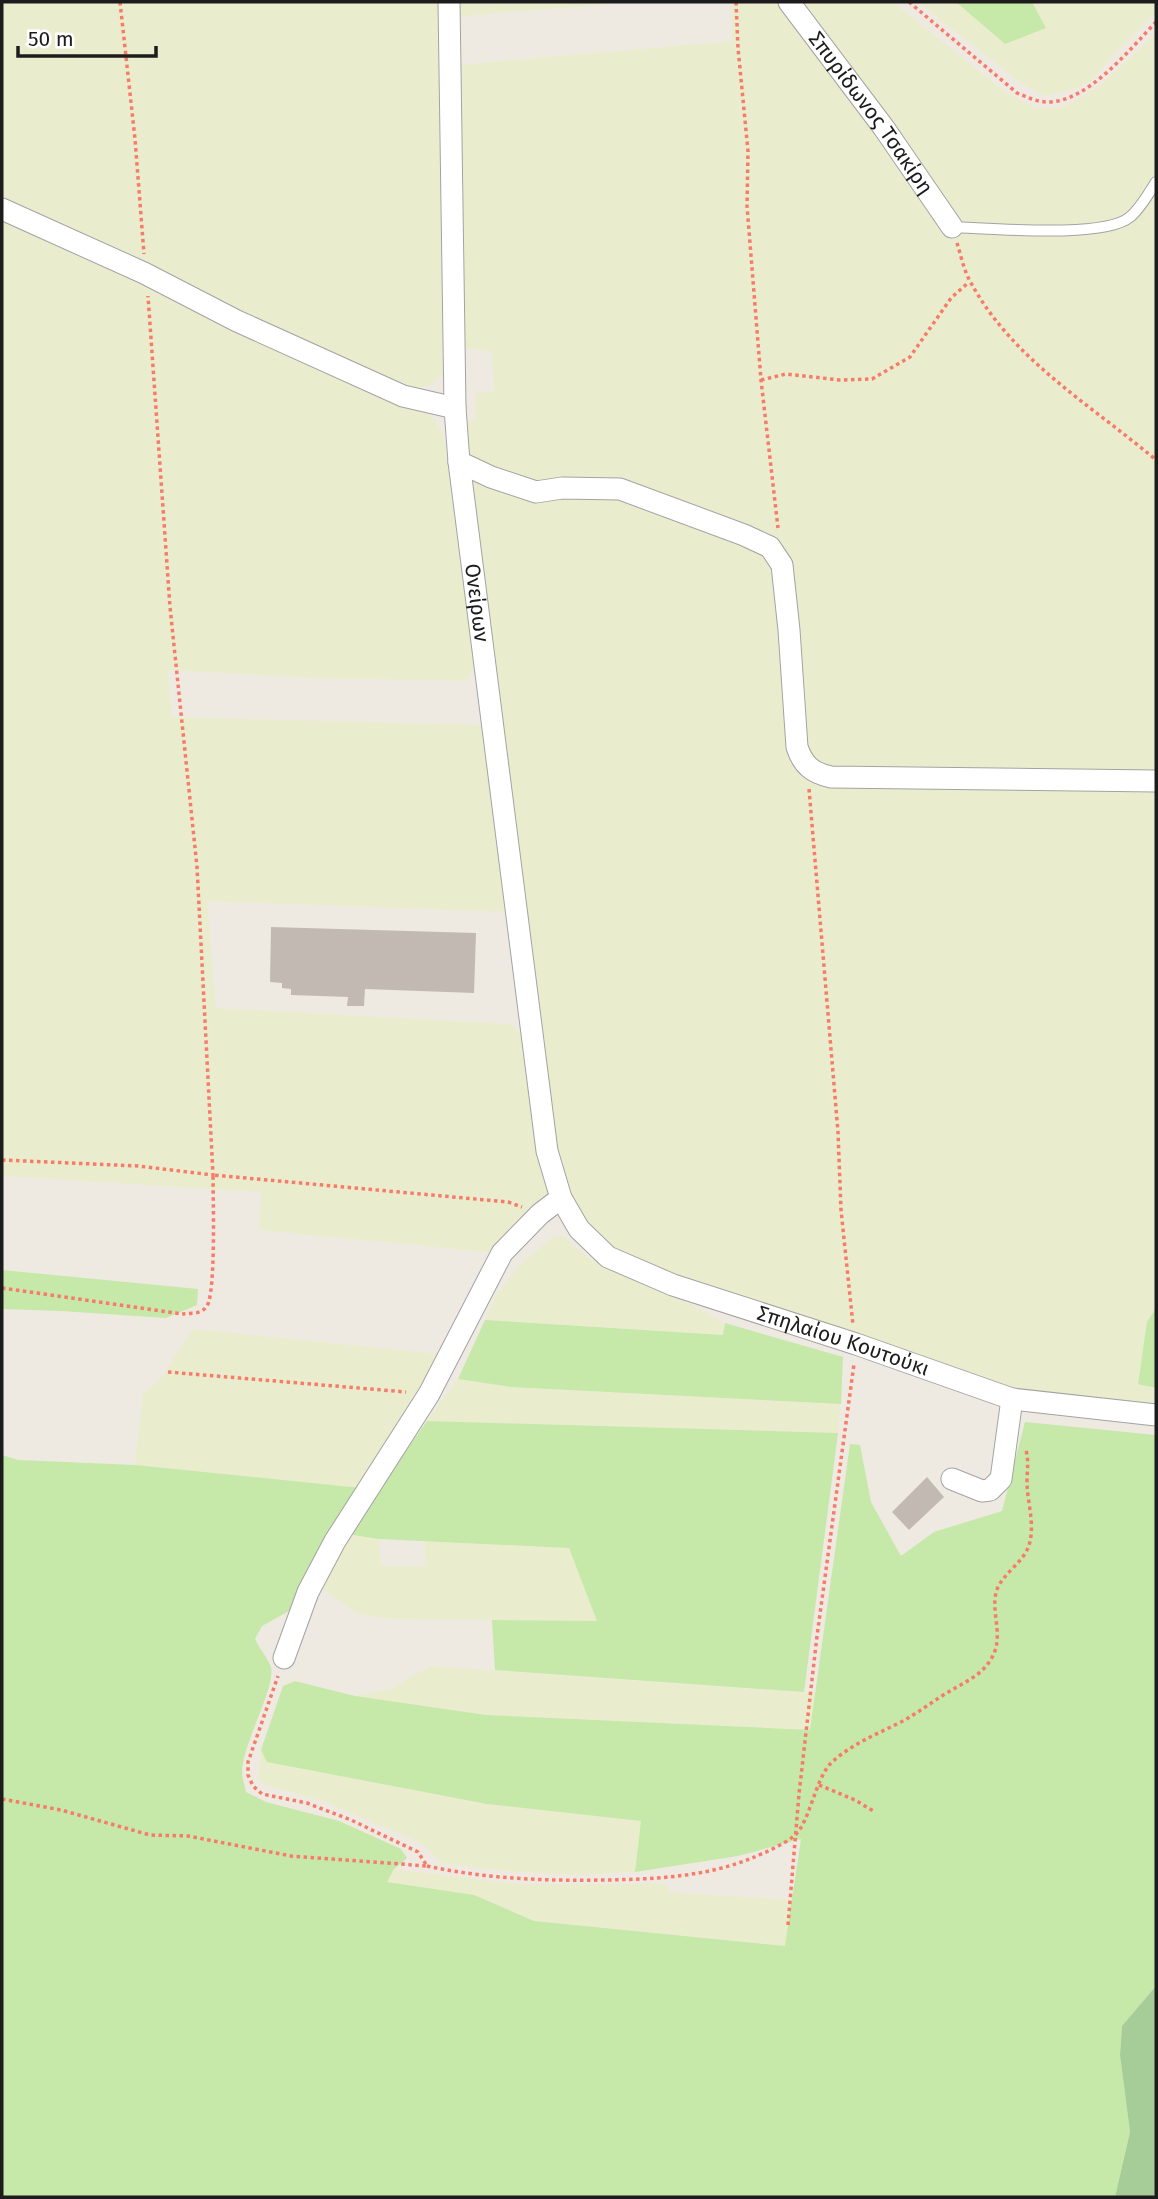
<svg xmlns="http://www.w3.org/2000/svg" width="1158" height="2199" font-family="'Fira Sans',sans-serif">
	<style>
		.farmland { fill: #eaedcd }
		.grass { fill: #c6e8a8 }
		.forest { fill: #a6cd97 }
		.building { fill: #c2bab2 }
		.lines { fill: none; stroke-linecap: round; stroke-linejoin: round }
		.lane-casing { stroke: #a3a3a3; stroke-width: 12 }
		.street-casing { stroke: #a3a3a3; stroke-width: 23 }
		.path { stroke: #f87b69; stroke-width: 3.5; stroke-dasharray: 3.5 3.5; stroke-linecap: butt }
		.lane { stroke: #fff; stroke-width: 10 }
		.street { stroke: #fff; stroke-width: 21 }
		.labels { text-anchor: middle; stroke-width: 6; stroke-linejoin: round; paint-order: stroke }
		.street-label { font-size: 21px; fill: #1c1c1c; stroke: #fff }
	</style>
	<rect width="100%" height="100%" fill="#eeeae2"/>
	<path class="farmland" d="M2,2h435l8,349 -2,23 -12,11 -15,4 -17,-2 -397,-186z
		M453,2h183l-183,15z
		M731,2h162l112,90 31,16 28,-1 34,-20 58,-53v1274l-9,14 -9,62 18,4v23l-143,-16 -395,-140 -37,-31 -28,-78 -93,-724 15,-1v-28l19,-2 -2,-40 -32,-3 -3,-283 275,-24z
		M917,2h39l49,42 40,-16 -13,-26h124v11l-38,37 -27,31 -18,9 -29,6 -24,-14z
		M2,216l423,195 11,10 8,17 31,228 -8,15 -152,-3 -147,-8 4,47 309,8 27,187 -301,-11 9,107 294,16 11,9 14,111 13,45 -3,12 -50,52 -236,-23 2,-38 -259,-16z
		M562,1235l29,25 101,45 33,18 -1,12 -239,-15 11,-24 23,-31 34,-28z
		M193,1329l248,25 -80,134 -226,-23 8,-71 16,-13z
		M458,1379l53,8 330,17 -3,29 -411,-12z
		M347,1534l32,5 2,27h44v-25l144,7 29,73 -208,-2 -34,-6 -38,-28z
		M430,1666l385,27 -4,37 -325,-15 -131,-19 37,-8z
		M261,1750l6,12 220,42 154,17 -6,51 -61,3 -69,-4 -64,-8 -20,-20 -93,-40 -62,-18 -8,-6z
		M394,1869l124,15h148l3,8 123,8 -6,46 -252,-25 -60,-26 -88,-13z"/>
	<path class="grass" d="M956,2h76l14,26 -41,16z
		M2,1270l196,19 -1,16 -31,13 -105,-7 -59,-2z
		M1156,1308v80l-18,-4 9,-62z
		M485,1320l238,15 2,-12 118,34 -2,47 -330,-17 -53,-8z
		M427,1421l411,12 -34,259 -309,-22 -3,-50 105,1 -28,-73 -190,-9 -32,-5z
		M1025,1422l131,13v551l-34,40 -2,29 10,77 -15,65h-1113v-742l16,5 117,5 226,23 -72,123 -27,15 -7,13c4,9 14,21 16,28 5,20 -28,76 -29,104 0,7 3,15 4,21l20,10 73,19 62,28 6,9 -13,11 -7,13 87,13 60,26 251,25 16,-107 -63,17 -103,16 6,-51 -154,-17 -220,-42 -6,-12 22,-64 12,-5 60,15 131,19 324,15 40,-286 10,1 11,57 30,54 33,-24 68,-21z"/>
	<path class="forest" d="M1156,1986v211h-41l15,-65 -10,-77 2,-29z"/>
	<path class="building" d="M271,927l205,6 -2,60 -109,-4 -1,17h-17l1,-9 -57,-2v-6l-9,-1v-5l-12,-1z
		M927,1477l17,20 -35,33 -17,-18z"/>
	<g class="lines">
		<defs>
			<path id="lane" d="M952,227c37,1 152,12 178,-10 10,-8 19,-24 26,-35"/>
			<g id="street">
				<path id="s1" d="M449,2l6,406 4,54 88,689 14,47 18,31 29,28 65,28 183,59 156,55 144,16"/>
				<path id="s2" d="M789,2l95,126 68,99"/>
				<path d="M2,209l142,64 93,48 166,75 52,12"/>
				<path d="M459,462l32,15 45,15 26,-4 58,1 124,46 26,12 12,18 7,65 8,117c6,18 15,26 34,30l325,4"/>
				<path d="M952,1479l30,12 8,-1 11,-11 11,-80"/>
				<path d="M284,1658l24,-66 27,-51 94,-147 73,-141 38,-39 21,-16"/>
			</g>
		</defs>
		<use href="#lane" class="lane-casing"/>
		<use href="#street" class="street-casing"/>
		<path class="path" d="M120,2l15,137 9,115
			M736,2l2,46 10,103 -1,55 14,174 17,148
			M909,2l108,91c10,4 20,9 31,9 40,0 82,-53 108,-80
			M957,243c4,13 7,28 14,40 42,77 120,122 185,177
			M761,380l25,-6 54,6 32,-1 38,-22 41,-59 18,-16
			M809,789l29,343 3,78 12,115
			M2,1160l136,6 75,9 -16,-308 -27,-260 -22,-311
			M2,1288l180,26c8,-1 19,1 25,-8 9,-15 6,-108 6,-131l295,27 14,5
			M168,1372l238,20
			M819,1785l36,15 20,12
			M2,1799l59,11 89,25 38,1 103,20 136,10 -9,-14 -67,-32 -44,-17 -45,-9 -9,-8 -5,-11v-13l30,-86
			M427,1866c60,13 118,15 179,14 50,-1 99,-3 146,-22 12,-5 31,-13 42,-22 16,-13 21,-58 38,-74 20,-18 45,-28 69,-40 17,-9 32,-21 49,-31 15,-9 32,-16 41,-32 15,-23 -3,-50 7,-72 7,-14 22,-23 29,-37 10,-21 0,-47 0,-68 0,-12 2,-20 -1,-32
			M788,1925l11,-131 18,-158 37,-272"/>
		<use href="#lane" class="lane"/>
		<use href="#street" class="street"/>
	</g>
	<g class="labels">
		<g class="street-label">
			<text dy="7" stroke="none"><textPath href="#s2" startOffset="138">Σπυρίδωνος Τσακίρη</textPath></text>
			<text dy="7" stroke="none"><textPath href="#s1" startOffset="602">Ονείρων</textPath></text>
			<text dy="7" stroke="none"><textPath href="#s1" startOffset="1530">Σπηλαίου Κουτούκι</textPath></text>
		</g>
	</g>
	<rect width="1158" height="2199" fill="none" stroke="#1c1c1c" stroke-width="7"/>
	<path d="M18 46v10h138v-10" fill="none" stroke="#1c1c1c" stroke-width="3.5"/>
	<text x="28" y="46" font-size="21" fill="#1c1c1c" stroke="#ffffff" stroke-width="5" paint-order="stroke">50 m</text>
</svg>
